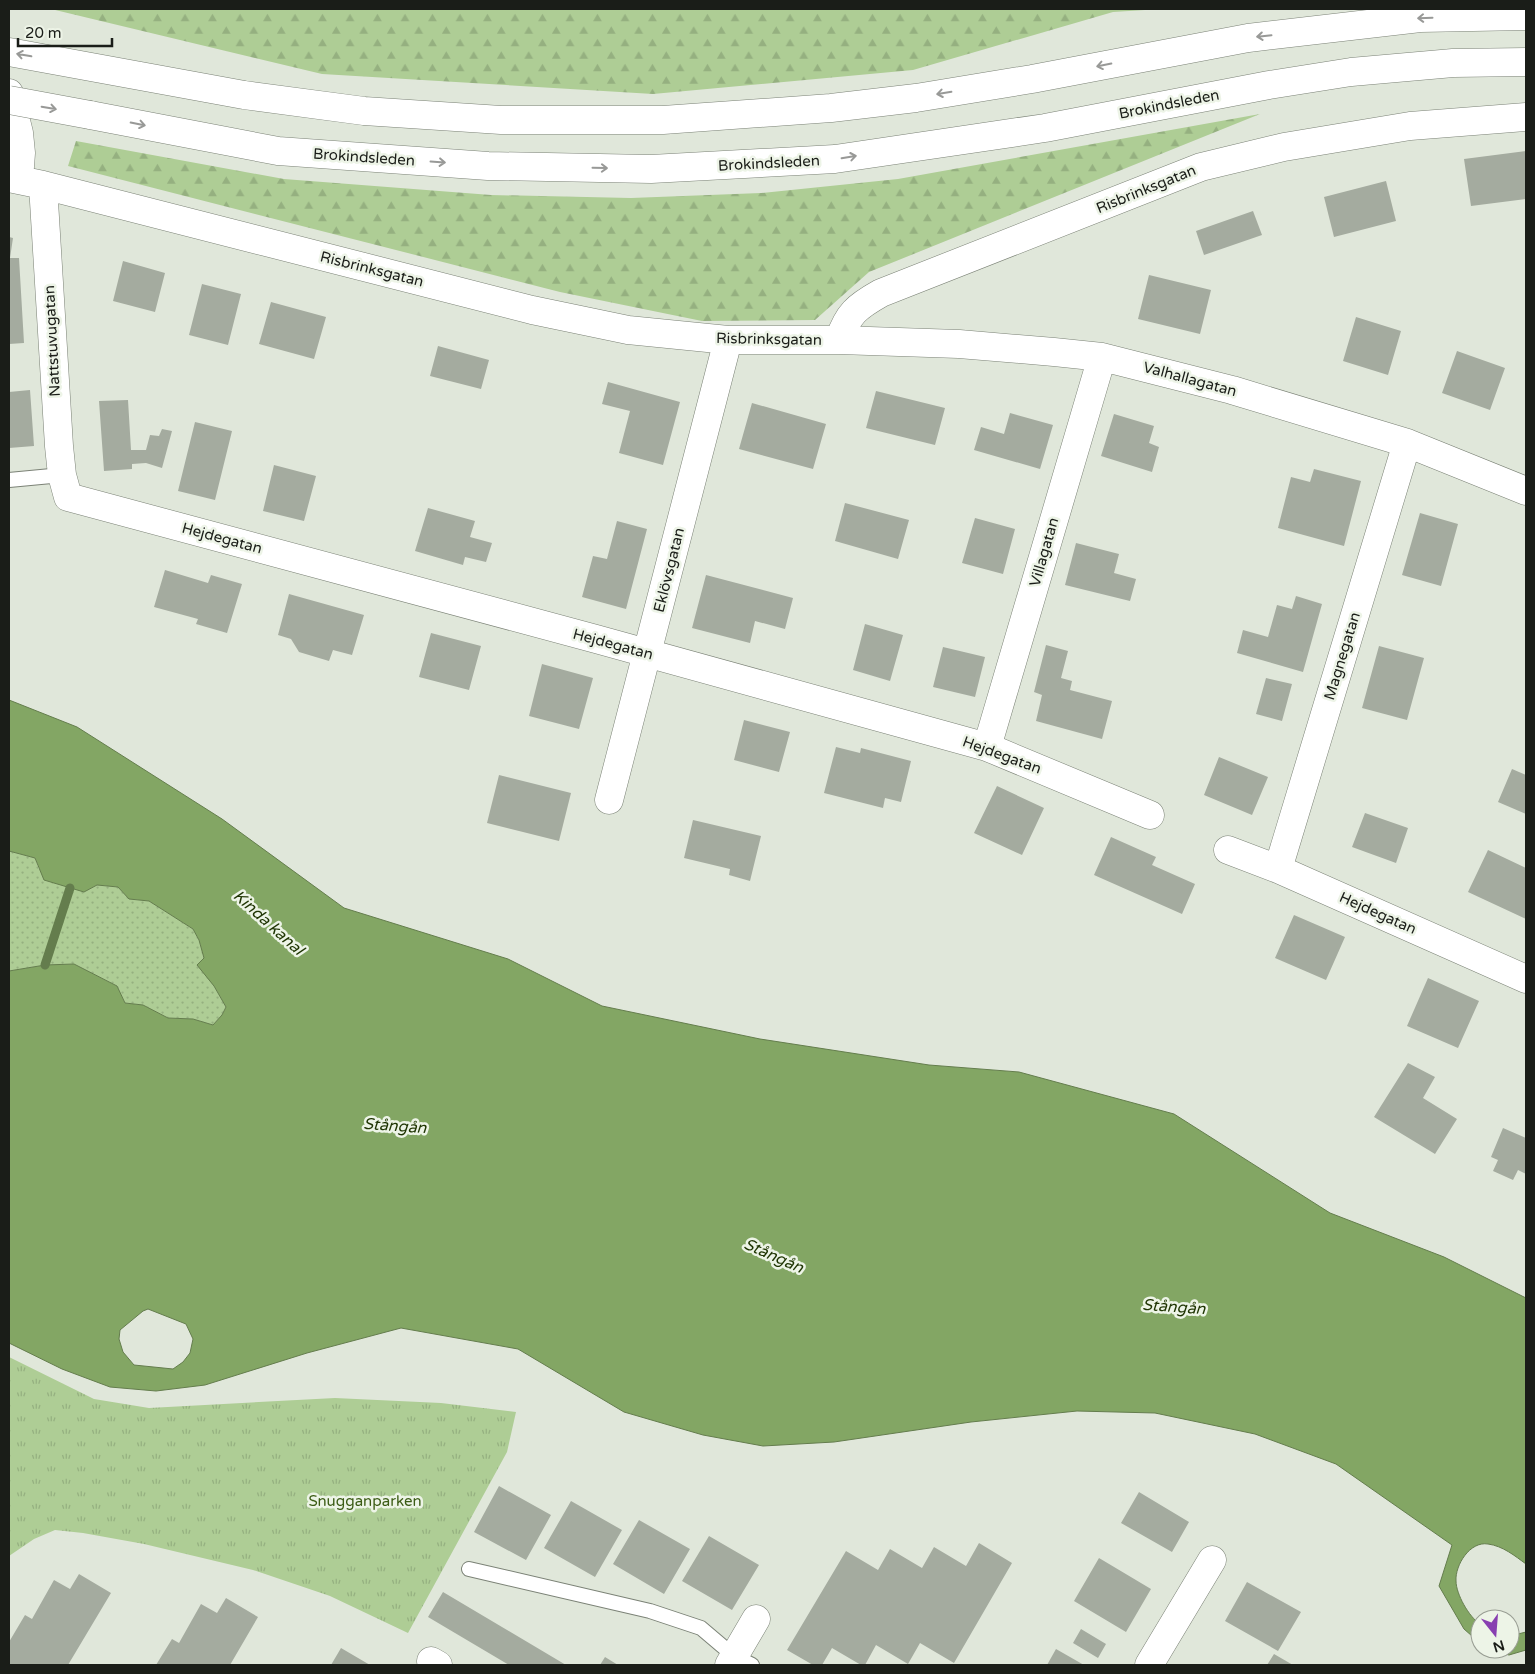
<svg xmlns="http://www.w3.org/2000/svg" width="1535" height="1674" font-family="'Varela Round',sans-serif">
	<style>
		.grass { fill: url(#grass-dots) }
		.forest { fill: url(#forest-firs) }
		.park { fill: url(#park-tufts) }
		.water { fill: #83a664; stroke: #647d4d; fill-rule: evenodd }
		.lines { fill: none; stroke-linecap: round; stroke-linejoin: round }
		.stream { stroke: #647d4d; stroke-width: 9 }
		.building { fill: #a4ab9f }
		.lane-casing { stroke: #7b8276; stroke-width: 16 }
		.street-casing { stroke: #7b8276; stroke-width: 29 }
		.secondary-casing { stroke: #7b8276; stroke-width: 29 }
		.lane { stroke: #fff; stroke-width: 14 }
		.street { stroke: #fff; stroke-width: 28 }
		.secondary { stroke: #fff; stroke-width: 28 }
		.secondary-bridge-casing { stroke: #7b8276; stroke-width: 29; stroke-linecap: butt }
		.secondary-bridge { stroke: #fff; stroke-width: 28 }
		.oneway { stroke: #989997 }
		.labels { text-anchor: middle; stroke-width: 5; stroke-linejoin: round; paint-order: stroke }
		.street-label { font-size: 15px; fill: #1a1d18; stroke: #edf4e7 }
		.park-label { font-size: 15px; fill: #3b5c15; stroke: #edf4e7 }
		.water-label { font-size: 16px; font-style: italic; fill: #1e3402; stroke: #edf4e7 }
	</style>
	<defs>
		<pattern id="grass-dots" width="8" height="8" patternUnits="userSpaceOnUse" patternTransform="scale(1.25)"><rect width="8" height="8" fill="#aecd95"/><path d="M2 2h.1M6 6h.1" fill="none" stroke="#95b080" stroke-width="1.8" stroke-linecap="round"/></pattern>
		<pattern id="forest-firs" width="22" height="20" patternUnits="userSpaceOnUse" patternTransform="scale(1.25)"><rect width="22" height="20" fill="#aecd95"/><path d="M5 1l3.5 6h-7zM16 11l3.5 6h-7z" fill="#95b080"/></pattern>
		<pattern id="park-tufts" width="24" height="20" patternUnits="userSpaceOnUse" patternTransform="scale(1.25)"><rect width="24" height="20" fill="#aecd95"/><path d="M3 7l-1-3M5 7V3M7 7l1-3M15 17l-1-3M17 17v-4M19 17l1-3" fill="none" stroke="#95b080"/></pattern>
	</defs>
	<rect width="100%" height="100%" fill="#e0e7da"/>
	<path class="grass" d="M9,851l26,7 4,11 45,23 13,-7 21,2 11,12 20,2 44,28 6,11 15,46 12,21 -4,8 -9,10 -20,-6 -25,-1 -25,-13 -18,-2 -8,-17 -43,-22 -29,1 -36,6z"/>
	<path class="forest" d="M51,9h1110l-48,3 -200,58 -260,24 -331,-20z
		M1260,114l-391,158 -54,48 -113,1 -142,-29 -492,-126 8,-25 208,38 207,16 140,3 130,-5 137,-14z"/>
	<path class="park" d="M9,1357l85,42 55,9 186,-10 106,5 75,9 -9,40 -99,181 -78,-37 -77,-26 -109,-26 -61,-11 -28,-3 -21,9 -25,17z"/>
	<path class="water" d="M9,700l68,27 145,92 122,89 164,51 94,47 158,33 169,26 90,7 155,42 156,99 114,44 82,41v266c-11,-8 -23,-18 -38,-20 -18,-3 -33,21 -32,37 0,13 13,36 24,43v19l-16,-14 -25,-43 13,-41 -116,-81 -81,-30 -100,-21 -78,-2 -106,11 -137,20 -71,4 -60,-11 -79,-23 -106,-63 -117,-21 -94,25 -102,32 -49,6 -46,-4 -48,-18 -53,-26v-372l36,-6 29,-1 43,22 8,17 18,2 25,13 25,1 20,6 9,-10 4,-8 -12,-21 -17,-21 7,-7 -5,-18 -6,-11 -44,-28 -20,-2 -11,-12 -21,-2 -13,7 -40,-12 -9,-22 -26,-7zM148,1309l38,15 7,15 -3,14 -7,9 -10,7 -39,-4 -11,-13 -4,-13 1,-9 23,-19z
		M1526,1632v18l-17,5 -22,-6h23v-13z"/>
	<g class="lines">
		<path class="stream" d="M45,965l25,-77"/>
	</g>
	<path class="building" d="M1526,151v48l-55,7 -7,-47z
		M1386,181l10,40 -62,16 -10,-40z
		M1253,211l9,24 -58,20 -8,-24z
		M9,237l4,1 -3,20h9l5,85 -15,1z
		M123,261l42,12 -10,39 -42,-11z
		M1149,275l62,15 -11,44 -62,-15z
		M202,284l39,10 -13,51 -39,-10z
		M271,302l55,15 -12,42 -55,-15z
		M1356,317l45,14 -13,44 -45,-14z
		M438,346l51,14 -8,29 -51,-13z
		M1457,351l48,17 -15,42 -48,-17z
		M608,382l72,20 -17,63 -44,-12 11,-42 -28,-7z
		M30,390l4,56 -25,2v-56z
		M876,391l69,17 -10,37 -69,-17z
		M128,400l3,50h15l4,-15 9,1 3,-7 10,2 -10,37 -16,-5 -14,1v5l-28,2 -5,-70z
		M752,403l74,21 -13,45 -74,-20z
		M1010,413l43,12 -13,44 -66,-19 7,-23 23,7z
		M1114,414l40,12 -5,17 10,4 -7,25 -51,-16z
		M195,422l37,9 -17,69 -37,-9z
		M274,465l42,11 -12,45 -41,-10z
		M1314,469l47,12 -17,65 -66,-18 13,-51 19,5z
		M845,503l64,17 -11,39 -63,-18z
		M428,508l47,13 -5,16 22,6 -6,19 -21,-5 -2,8 -48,-14z
		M1420,513l38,11 -17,62 -39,-11z
		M975,518l40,11 -12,45 -41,-11z
		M617,521l30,8 -21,80 -44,-12 11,-41 14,3z
		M1076,543l43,11 -5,19 22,6 -6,22 -65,-16z
		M165,570l43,13 3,-8 31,9 -15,49 -31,-9 2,-5 -44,-12z
		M706,575l87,23 -8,31 -30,-8 -5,22 -58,-15z
		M289,594l75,21 -12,40 -19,-5 -4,11 -30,-9 -8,-13 -13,-4z
		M1296,596l26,8 -19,68 -66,-19 6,-23 25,7 9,-32 15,4z
		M865,624l38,11 -13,46 -37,-11z
		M431,633l50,13 -12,44 -50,-13z
		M1046,645l22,6 -7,27 11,3 -2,9 42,11 -10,38 -66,-18 6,-26 -8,-3z
		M1379,646l45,12 -17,62 -45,-12z
		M943,647l42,10 -10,40 -42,-10z
		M542,664l51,14 -14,51 -50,-13z
		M1266,678l26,6 -10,37 -26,-7z
		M744,720l46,12 -11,40 -45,-12z
		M836,747l24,6 1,-5 50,13 -10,41 -16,-4 -2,10 -59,-15z
		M1219,757l49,20 -16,38 -48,-20z
		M1512,769l14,6v39l-28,-12z
		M499,775l72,18 -12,48 -72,-18z
		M997,786l47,22 -22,47 -48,-22z
		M1365,813l43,15 -12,35 -44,-16z
		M693,820l68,16 -11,45 -21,-6 1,-6 -46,-11z
		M1111,837l45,20 -4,8 43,19 -13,30 -88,-39z
		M1488,850l38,18v51l-58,-27z
		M1294,915l51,22 -19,43 -51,-22z
		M1428,978l51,23 -21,47 -51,-22z
		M1408,1063l27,14 -12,21 34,21 -22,35 -61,-37z
		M1503,1128l23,10v36l-8,-4 -5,10 -20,-9 5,-11 -7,-3z
		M499,1486l52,29 -25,45 -52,-28z
		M1139,1492l50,30 -17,30 -51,-29z
		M571,1501l51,29 -27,47 -51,-29z
		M639,1520l51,29 -26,45 -51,-30z
		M709,1536l50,29 -27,45 -50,-29z
		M979,1543l33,20 -58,100 -34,-20 -12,21 -32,-19 -11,20h-4l-29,-17 -10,17h-9l-26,-15 59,-99 32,19 12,-21 32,19 12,-21 32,19z
		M1099,1558l52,31 -25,43 -52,-31z
		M79,1574l32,19 -43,72h-59v-23l16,-27 7,4 22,-39 16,9z
		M1247,1582l54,30 -23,39 -53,-30z
		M443,1592l123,73h-57l-81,-48z
		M226,1598l32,19 -28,48h-74l16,-26 7,4 22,-39 16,9z
		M1081,1629l25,15 -8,14 -25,-15z
		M341,1648l29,17h-39z
		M1056,1649l28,16h-37z
		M1274,1654l19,11h-26z
		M605,1657l13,8h-18z"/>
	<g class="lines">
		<defs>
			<path id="lane" d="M9,480l53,-5
				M469,1569l181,42 51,17 33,28 18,9"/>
			<path id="street" d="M9,93l10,40 2,20 -2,27
				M9,178l34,7 489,125 96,20 100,10h111l120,4 95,8 48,5 130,33 175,53 119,48
				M43,185l16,261 3,29 6,22 528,142 391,108 163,68
				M839,340c9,-26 17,-33 42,-47l320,-126 83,-20 126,-21 116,-9
				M987,747l115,-390
				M609,800l119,-460
				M1228,850l50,19 248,110
				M1278,869l129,-426
				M431,1661l7,4
				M729,1665l27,-46
				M1149,1665l63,-105"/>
			<path id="secondary" d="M9,52l235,43 120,16 137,9h162l168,-12 85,-10 116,-19 216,-41 172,-20 106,-2
				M90,115l188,36 210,15 163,3 184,-10 210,-31 224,-43 82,-13 102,-9 73,-1"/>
		</defs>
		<use href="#lane" class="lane-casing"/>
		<use href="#street" class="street-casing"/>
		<use href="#secondary" class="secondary-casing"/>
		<use href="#lane" class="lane"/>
		<use href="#street" class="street"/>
		<use href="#secondary" class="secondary"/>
		<defs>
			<path id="secondary-bridge" d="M9,100l81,15"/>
		</defs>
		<use href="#secondary-bridge" class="secondary-bridge-casing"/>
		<use href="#secondary-bridge" class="secondary-bridge"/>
	</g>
	<defs><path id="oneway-shaft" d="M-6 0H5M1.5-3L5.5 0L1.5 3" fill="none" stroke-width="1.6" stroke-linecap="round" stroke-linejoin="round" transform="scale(1.25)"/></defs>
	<g class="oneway">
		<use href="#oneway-shaft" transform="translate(1425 18) rotate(178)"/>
		<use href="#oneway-shaft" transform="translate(1264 36) rotate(174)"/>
		<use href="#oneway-shaft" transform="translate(24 55) rotate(-170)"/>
		<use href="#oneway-shaft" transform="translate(1104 65) rotate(169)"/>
		<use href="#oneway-shaft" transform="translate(944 93) rotate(171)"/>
		<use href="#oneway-shaft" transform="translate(49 108) rotate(10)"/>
		<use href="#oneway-shaft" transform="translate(138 124) rotate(11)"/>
		<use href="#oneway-shaft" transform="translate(849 157) rotate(-9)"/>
		<use href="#oneway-shaft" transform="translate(438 162) rotate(4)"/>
		<use href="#oneway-shaft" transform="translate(600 168) rotate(1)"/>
	</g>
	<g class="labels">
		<g class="street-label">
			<text transform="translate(1169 104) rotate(-11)" y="5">Brokindsleden</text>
			<text transform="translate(364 157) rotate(4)" y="5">Brokindsleden</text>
			<text transform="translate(769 163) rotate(-3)" y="5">Brokindsleden</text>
			<text transform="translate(1146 189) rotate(-22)" y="5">Risbrinksgatan</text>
			<text transform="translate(372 269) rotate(14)" y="5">Risbrinksgatan</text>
			<text transform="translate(769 339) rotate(1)" y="5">Risbrinksgatan</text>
			<text transform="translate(52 341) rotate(-93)" y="5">Nattstuvugatan</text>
			<text transform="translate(1190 379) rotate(15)" y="5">Valhallagatan</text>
			<text transform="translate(222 538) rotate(15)" y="5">Hejdegatan</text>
			<text transform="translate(1044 552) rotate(-74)" y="5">Villagatan</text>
			<text transform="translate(669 570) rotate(-76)" y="5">Eklövsgatan</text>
			<text transform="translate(613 644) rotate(15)" y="5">Hejdegatan</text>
			<text transform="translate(1342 656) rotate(-73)" y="5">Magnegatan</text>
			<text transform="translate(1002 755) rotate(20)" y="5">Hejdegatan</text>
			<text transform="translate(1378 913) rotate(24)" y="5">Hejdegatan</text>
		</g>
		<g class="park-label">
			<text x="365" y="1506">Snugganparken</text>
		</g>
		<g class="water-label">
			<text transform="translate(269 922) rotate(42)" y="6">Kinda kanal</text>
			<text transform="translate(395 1125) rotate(4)" y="6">Stångån</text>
			<text transform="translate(774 1255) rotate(24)" y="6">Stångån</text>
			<text transform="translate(1174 1306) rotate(4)" y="6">Stångån</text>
		</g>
	</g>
	<rect width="1535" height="1674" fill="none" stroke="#1a1d18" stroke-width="20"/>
	<g transform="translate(1495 1634) rotate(163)"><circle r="24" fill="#edf4e7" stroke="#999e94"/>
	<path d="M0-4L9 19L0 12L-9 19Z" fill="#883fb1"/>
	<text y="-8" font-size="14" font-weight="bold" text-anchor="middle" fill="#1a1d18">N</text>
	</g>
	<path d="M18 38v8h94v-8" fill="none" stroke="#1a1d18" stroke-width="2.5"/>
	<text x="25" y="38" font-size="15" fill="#1a1d18" stroke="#edf4e7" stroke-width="4" paint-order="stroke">20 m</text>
</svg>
